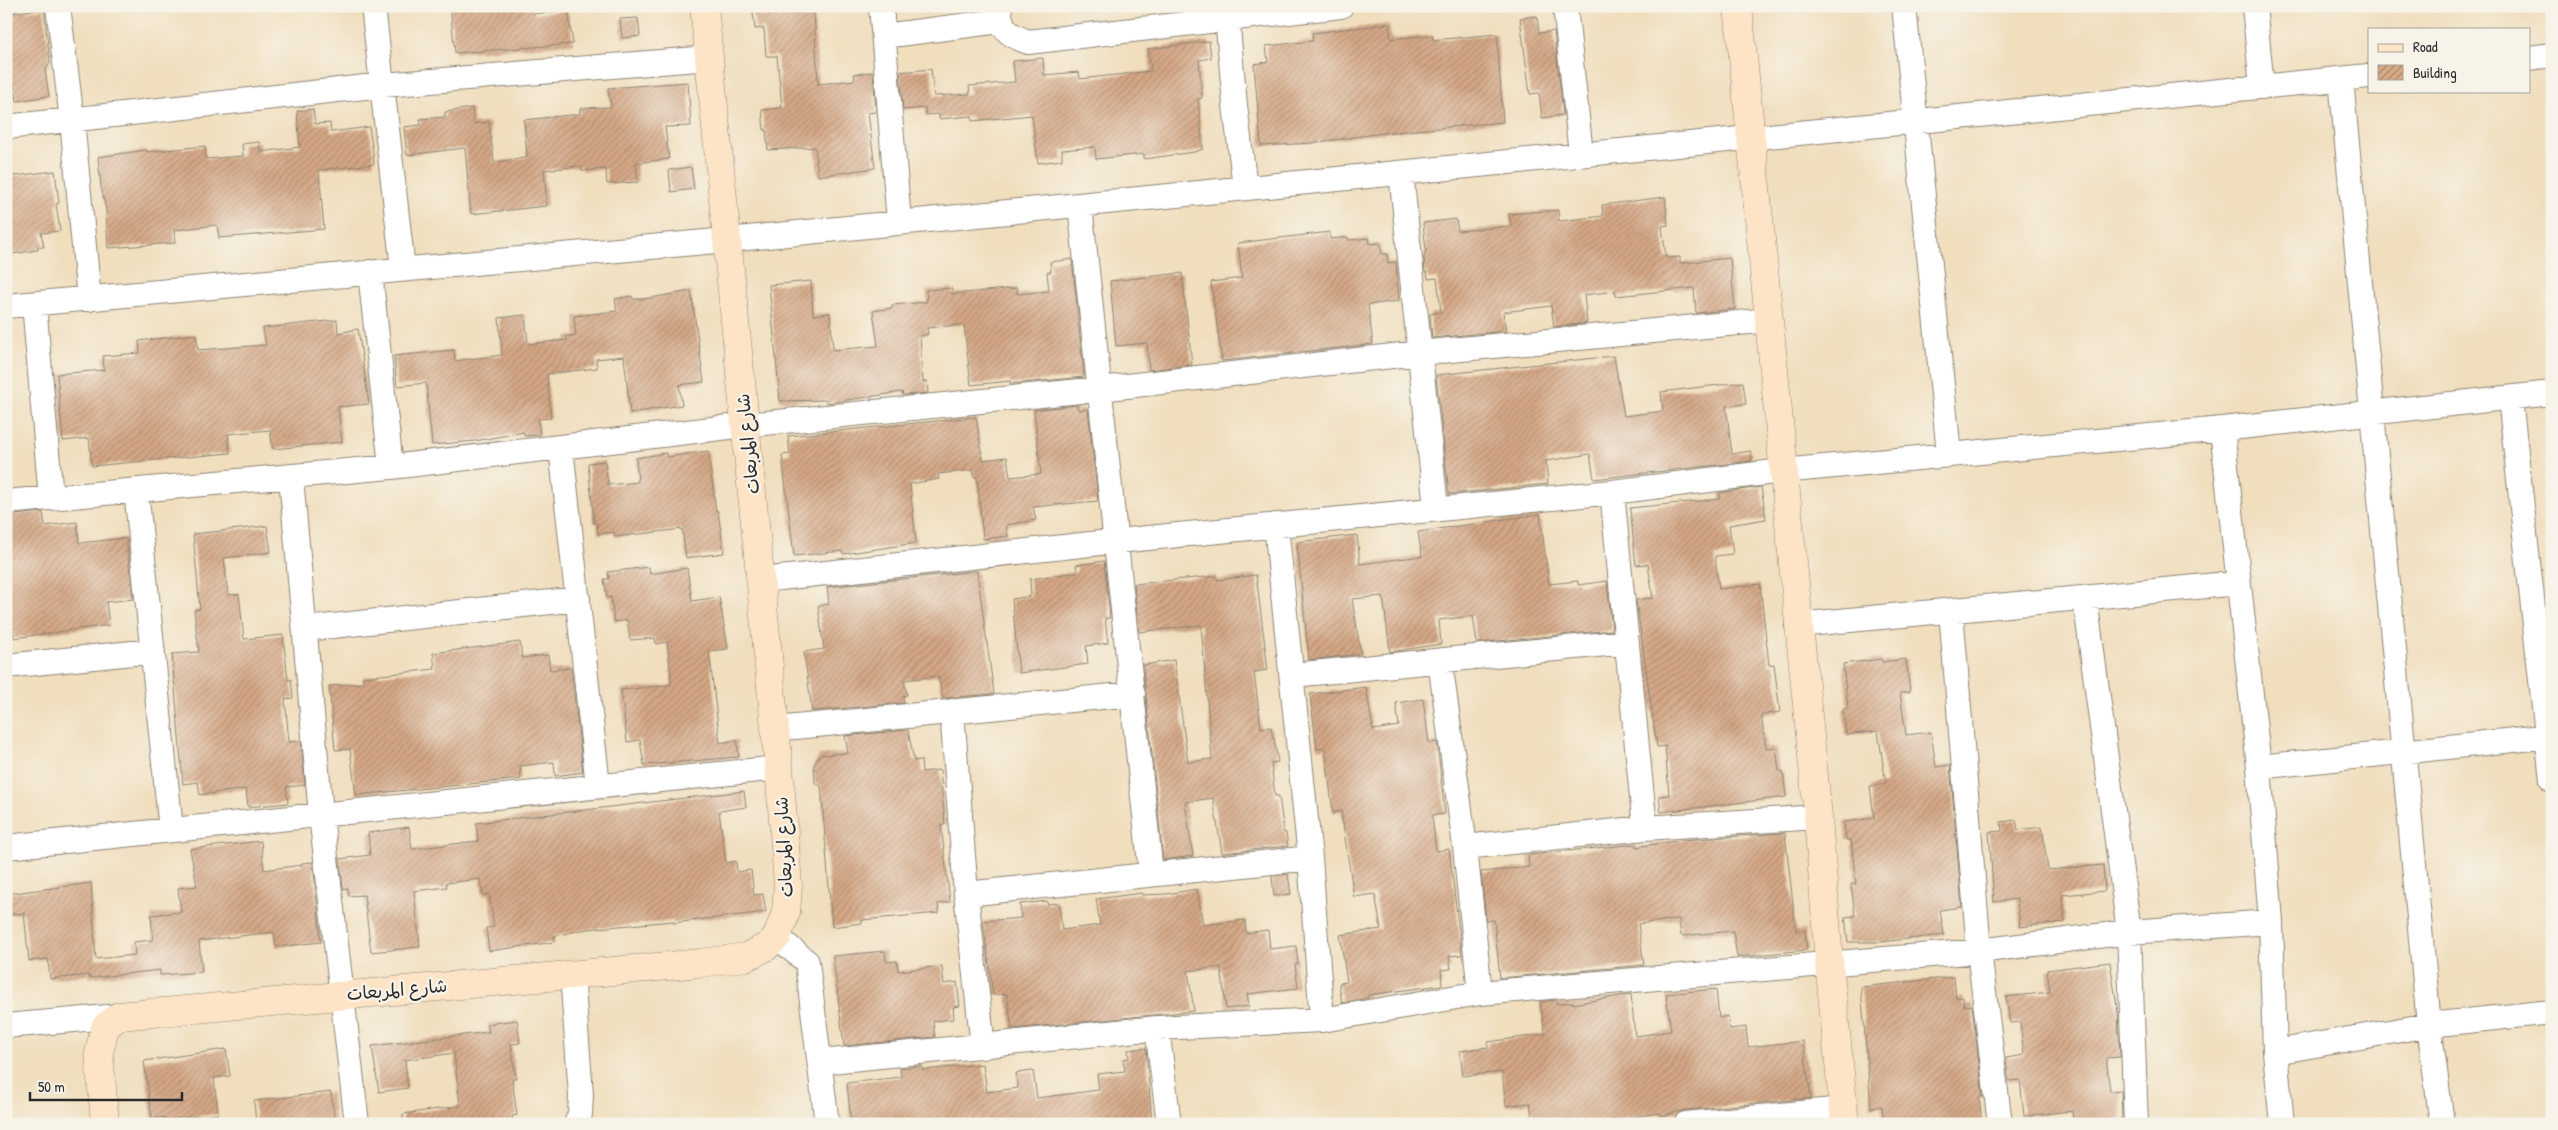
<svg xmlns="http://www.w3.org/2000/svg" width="2558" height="1130" font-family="'Patrick Hand','Playpen Sans Arabic',sans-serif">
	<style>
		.building { fill: url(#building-hatch) }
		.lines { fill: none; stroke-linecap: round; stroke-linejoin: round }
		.street-casing { stroke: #8e8474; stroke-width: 26 }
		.secondary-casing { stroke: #8e8474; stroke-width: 29 }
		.street { stroke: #fff; stroke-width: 24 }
		.secondary { stroke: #fee4c6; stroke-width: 28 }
		.labels { text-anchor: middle; stroke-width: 4.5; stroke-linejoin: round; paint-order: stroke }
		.street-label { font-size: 18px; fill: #2b2b2b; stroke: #f7f3e8 }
	</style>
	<defs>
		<pattern id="building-hatch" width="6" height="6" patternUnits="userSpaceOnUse" patternTransform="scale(1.25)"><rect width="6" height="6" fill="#d5a886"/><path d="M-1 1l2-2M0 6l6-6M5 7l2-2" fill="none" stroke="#ad896e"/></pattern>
	</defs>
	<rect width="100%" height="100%" fill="#f7f3e8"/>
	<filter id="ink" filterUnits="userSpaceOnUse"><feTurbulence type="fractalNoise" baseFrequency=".02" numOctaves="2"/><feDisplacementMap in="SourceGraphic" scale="10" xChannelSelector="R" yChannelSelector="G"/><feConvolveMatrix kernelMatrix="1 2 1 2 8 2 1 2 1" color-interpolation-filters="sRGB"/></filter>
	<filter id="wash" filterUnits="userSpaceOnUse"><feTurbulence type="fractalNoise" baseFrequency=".0096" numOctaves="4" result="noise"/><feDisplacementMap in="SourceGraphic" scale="20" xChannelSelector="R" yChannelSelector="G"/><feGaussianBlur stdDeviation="1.12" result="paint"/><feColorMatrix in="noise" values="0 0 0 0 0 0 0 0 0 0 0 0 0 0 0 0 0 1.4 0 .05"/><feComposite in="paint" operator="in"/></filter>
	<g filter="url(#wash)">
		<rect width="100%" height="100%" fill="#f0debd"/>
		<g id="blocks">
			<path class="building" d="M450,6h82l1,8 35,-4 5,34 -118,9z
				M752,6h16l1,8 45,-3 4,73 37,-4 -1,-6 19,-2 3,40 -8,1 7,55 -57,8 -3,-29 -47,3 -2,-21 -2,1 -2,-20 20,-2 -5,-52h-11l-2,-28 -9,1z
				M44,9l6,54 -5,7 4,26 -32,5 -3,-19 -8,1v-62h4l-1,-8z
				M1537,16l2,17 15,-2 9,84 -21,3 -3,-25 -9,1 -10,-76z
				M638,18l2,18 -18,2 -2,-19z
				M1389,24l2,15 41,-4 1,5 64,-6 6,88 -120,11 -71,10 -51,3 -7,-82 14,-2 -2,-16 47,-5 -1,-8z
				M1209,41l2,17 -12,2 3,38 -4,1 5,50 -9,3 -50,7v-5l-48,5 -1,-12 -33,3v10l-24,3 -6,-48 -60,6v-5l-33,3v-5l-13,1 -1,-7 -22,2 -3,-38 31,-3 3,27 36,-2 -1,-8 46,-4 -2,-21 30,-3 1,17 35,-3 1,7 71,-8 -3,-22z
				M688,82l3,44 -26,1 4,32 -33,4 2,19 -31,2 -1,-15 -24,2 -1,-5 -37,4 3,36 -76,8 -6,-66 -58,7 -3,-28 17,-2 -1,-6 25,-2v-5l27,-4 2,16 15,-2 5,40 31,-4 2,-2 -3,-36 56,-6v-6l31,-1 -3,-19z
				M313,109l2,15 15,-1 1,9 38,-5 4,26 1,11 -55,6 5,59 -105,9 -2,-13 -43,5 1,13 -67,5 -2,-38 -5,-23 -3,-30 48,-7 1,2 58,-6 1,13 37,-3 -1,-12 17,-2 1,10 40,-5 -3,-36z
				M691,167l3,22 -23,3 -2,-22z
				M55,171l4,32 -3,1 4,27 -19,2 3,14h-7l1,3 -32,5v-78z
				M1665,197l3,28 -6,1 4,32 14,-1v6l50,-5 5,51 -39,4 -2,-25 -78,8 -1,-5 -31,4 3,28 -33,4 -3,-21 -48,6 3,19 -74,7 -2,-24 11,-2 -4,-34 -9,1 -1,-7h-2l-1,-14 2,-8 -3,-27 33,-4 2,12 53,-5 -2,-12 49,-4 1,11 44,-5 -1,-11z
				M1330,232v7l18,-2 1,3 20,-2 1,6 10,-1 2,11h5l1,9 8,-1 3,39 -31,4 5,39 -151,17 -11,-79 31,-4 -4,-35z
				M1072,259l12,118 -74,7v-3l-39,4 -7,-60h-5l-32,3 1,6 -8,2 3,46 4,-1 1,12 -25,2 -1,-3 -75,11 -1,-3 -46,1 -11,-116 42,-4 2,34 17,-2 3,37 45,-4 -5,-35 19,-3v-3l35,-3 -1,-12 26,-2v6l65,-6v6l32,-3 -2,-19h4l-1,-10z
				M1182,273l10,92 -43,5 -2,-27 -31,3 -6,-65z
				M691,291l13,91 -25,3 3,20 -52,8 -6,-57 -28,3 1,9 -50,6 4,44 -13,1 2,16 -16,1v-4l-49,9 -43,4 -6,-62 -29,3 -3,-30 60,-6 1,11 47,-6 -3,-37 26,-3 3,29 39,-4v-4h9l-2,-20 43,-5 -2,-12 17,-3 1,3h11z
				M337,320l1,13 20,-4 11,75 -31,3 4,35 -69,7 -3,-19 -42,4 2,19 -138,13 -3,-28 -26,3 -6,-67 47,-4 -1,-14 37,-3 -1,-12 57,-7 2,16 68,-5 -3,-17z
				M1614,356l10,60 39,-5 -2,-19 82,-10 3,22 -20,2 6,48 19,-3 1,10 -158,18 -4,-25 -44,7 2,23 -99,10 -13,-119z
				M1077,405l1,5 10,-1 10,92 -65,6 3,13 -30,5 2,11 -25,3 -6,-62h-3l-1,-7 -35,4 1,5 -29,5 6,59 -73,11 -1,-3 -48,5 -12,-101 8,-1 -2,-18 188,-19 7,43 24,-3 3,20 31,-3 -7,-64z
				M708,451l8,60h2l6,42 -38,5 -4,-29 -67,8 -1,-5 -16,2 -1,-11h-3l-6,-60 17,-2 3,24 30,-3 -2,-24 30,-5 1,4z
				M1761,487l5,32 -37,6 4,29 -18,2 4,33 41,-5 9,81 5,-1 6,48 -19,3 5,33 10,-1 3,24h4l3,26 -125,15 -2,-16 10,-1 -4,-49 -8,1 -21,-147 17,-2 -5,-34 -12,1 -6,-57 90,-9 -1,-6z
				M43,512l2,14 32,-4 2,21 47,-5 7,61 -27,3 3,23 -95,13 -1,-11 -7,1v-112z
				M1540,514l9,70 29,-3v4l29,-4 5,49 -135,13 -4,-27 -34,4 2,24 -51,8 -7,-56 -31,3 9,55 -52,6 -12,-118 60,-7 3,29 62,-8 -4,-24z
				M267,526l4,26 -47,6 4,37 11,-1 5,45 39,-4 5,45 3,-1 2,19 -8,1 4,43 12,-1 4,44 -19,2 2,16 -40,4 -2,-18 -46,6 -2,-13 -15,2 -11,-130 27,-2 -5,-42 6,-1 -7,-75z
				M1104,561l6,57h-5l3,25 -22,3 2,18 -69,9 -7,-74 19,-3 -1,-17 47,-7 -1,-7z
				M649,567l1,7 37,-6 5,33 27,-4 9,52 -19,2 11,92 17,-3 2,17 -95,8 -4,-25 -13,2 -6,-52 50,-5v-10l-4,-33 -11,2 -1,-6 -25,2 -3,-20 -13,2 -3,-25 -4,1 -3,-19h5l-1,-7z
				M977,571l17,123 -51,4 -5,-22 -34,4 3,15 -4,1 1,7 -92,8 -8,-59 20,-3 -6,-43 11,-2 -2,-17z
				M1256,575l12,95 -14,2 7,56 10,-1 2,12 1,-1 4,24 -7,1 4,33h4l5,37h2l2,13 -66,7 -9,-55 -28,4 8,54 -30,4 -20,-192 1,-3 30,-5 14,102 24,-3 -11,-134 -62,7 -5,-48 82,-8 1,4z
				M520,642l2,16 26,-3 2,15 21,-2 12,104 -28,4 -1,-14 -34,4 1,13 -165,16 -6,-46 -15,1 -6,-64 34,-3v-6l72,-8 -2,-16z
				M1881,659l1,3 24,-3 4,33 -10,1 6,42 25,-3 5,35 14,-2 12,142 -22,3 4,25 -64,7h-32l-3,-25 10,-1 -4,-32h5l-5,-44h-5l-2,-18 30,-4 -4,-32 16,-2 -8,-53 -32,4 -3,-26 5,-1 -5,-44z
				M1366,687l7,43 26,-4 -3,-23 27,-4 6,44 8,-1 8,72 -13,1 4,36 13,-2 13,106 -13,1 2,13 -10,1 1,15 -74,10v3l-26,5 -3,-20 8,-1 -7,-47 41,-6 -6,-35 -21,3 -13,-86 -8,2 -8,-65 -8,1 -7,-55z
				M908,730l6,31 7,-1 1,12 18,-2 5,54 -4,1 9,77 -12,2 1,9 -77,7v3l-30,4 -11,-141 -6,-3 -1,-19 6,-9 28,-2 -3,-17z
				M744,791l2,16 -27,4 7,52 10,-2 1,11 14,-2 3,25 9,-1 3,18 -93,11v-2l-86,8 -33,7 1,6 -66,9 -3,-23 8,-1 -5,-33 -6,1 -3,-16 -34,4 1,4 -33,4 6,56 -49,5 -7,-57 -15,1 -1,-8 -5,1 -3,-30 30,-4 -2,-22 41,-6 3,22 66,-8 -2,-18z
				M2016,820l2,10 24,-3 6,43 55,-5 2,26 -43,4 3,27 -45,5 -3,-28 -23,3 -5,-70 13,-1 -1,-9z
				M1785,833l11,98 9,-1 2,20 -70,7 -4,-26 -52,5 -2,-17 -41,5 6,41 -144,13 -6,-58 -8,1 -5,-49 48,-5 -1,-12 108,-11v3l45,-7z
				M261,841l3,29 38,-5v-2l11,-1 8,80 -45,5 -2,-15 -75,9 3,31 -42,3v-5l-71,8v-3l-39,4 -2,-20 -19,2 -5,-48 -18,2v-21l85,-11 5,76 39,-4 -1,-13 19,-2 -2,-25 30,-3 -3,-24 19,-2 -7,-37z
				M1288,874l3,20 -17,2 -2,-20z
				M1197,889l6,36 42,-5 1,13 22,-3 2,19 26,-3 2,18h-3l3,24 -51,6 2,12 -23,3 -5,-42 -33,4 6,40 -182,18 -5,-35 -14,1 -10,-74 38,-3 -1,-14 27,-3v3l12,-1 3,27 38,-5 -4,-26 46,-6v2l25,-1z
				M885,951l1,11 11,-1 1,10 44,-5 2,18 13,-2 3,24 -7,1 1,12 -21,2 2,16 -91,9 -11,-90z
				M2110,962l8,51 2,44 -14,1 4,33 11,-1 1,29 -7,1 1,4h-42l-2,-13 -48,5 -4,-36 -11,1 -3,-23 18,-3 -4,-33 -10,1 -4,-26 44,-5 -3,-22z
				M1954,977l2,21 7,-1 1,9 8,-1 11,92h-4l3,27h-98l-2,-18 -11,2 -10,-121z
				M1716,989l3,29 9,-2 2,13 16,-2 2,20 55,-6 8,57 -126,12 -24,6 -1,-3 -77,11h-50l-3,-21 -24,3 -4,-34 -39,4 -3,-25 28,-4v-5l57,-8 -5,-32 16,-2 1,4 16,-2v2l58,-10 4,42 36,-5 -5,-37z
				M517,1020l3,23 -9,1 5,34h-4l5,37 -5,1 1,8h-110v-10l57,-8 -6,-53 -49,7 3,28 -29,4 -7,-46 117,-14 -2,-8z
				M1146,1048l6,76h-301l-4,-41 54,-6 -1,-9 22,-2 1,4 60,-6 4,28 31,-4 -2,-15 17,-2 4,27 62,-8 -2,-16 28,-3 -2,-12 6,-1 -1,-8z
				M226,1049l4,27 -16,2 4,36 -54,6v-3l-12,2 -8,-58z
				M331,1092l4,32h-79l-2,-23z"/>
		</g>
	</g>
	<g filter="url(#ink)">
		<use href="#blocks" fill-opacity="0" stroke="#8e8474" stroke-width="1"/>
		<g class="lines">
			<defs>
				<path id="street" d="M58,6l14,114 17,179
					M373,6l30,263
					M881,6l18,216
					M999,6c2,24 8,28 29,36l313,-36
					M1226,6l9,99 10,83
					M1565,6l16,148
					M1904,6l45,448
					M2254,6l8,81
					M884,36l116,-15
					M2529,58l23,-3
					M2341,79l88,946 13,99
					M6,127l377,-42 326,-27
					M1401,173l35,335
					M1080,205l71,668
					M370,272l21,195
					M34,304l17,194
					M6,306l721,-66 1642,-164
					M2510,398l42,382
					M2222,429l37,338 12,155 4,130 7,72
					M561,448l37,338
					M291,477l30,338 36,309
					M136,490l35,340
					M1612,492l33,336
					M6,502l385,-35 355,-42 354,-36 319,-36 351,-33
					M1276,525l34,333 12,162
					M762,580l356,-39 494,-49 170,-21 440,-42 330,-36
					M2085,598l44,334 7,192
					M1951,611l28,340 21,173
					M1797,625l441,-42
					M305,629l273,-30
					M1440,661l25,186 15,146
					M6,666l146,-15
					M1293,675l334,-33
					M952,711l14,183 17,153
					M775,729l358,-35
					M2259,767l293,-31
					M6,847l773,-79
					M1465,847l180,-19 173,-11
					M966,894l344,-36
					M777,937l30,25 20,162
					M572,974l9,121 -1,19 -4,10
					M6,1026l113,-10
					M1157,1028l12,96
					M2275,1052l154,-27 123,-13
					M821,1062l336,-34 165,-8 158,-27 499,-42 150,-19 142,-10
					M1686,1124l157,-15"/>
				<path id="secondary" d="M1738,6l80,811 11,145 16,162
					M105,1124l-6,-71 6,-26 14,-11 582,-53 45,-6 20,-10 11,-10 9,-25 2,-27 -9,-117 -75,-762"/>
			</defs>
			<use href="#street" class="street-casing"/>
			<use href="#secondary" class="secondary-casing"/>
			<use href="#street" class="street"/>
			<use href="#secondary" class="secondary"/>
		</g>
	</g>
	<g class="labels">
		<g class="street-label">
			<text transform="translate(748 444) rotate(-96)" y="6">شارع المربعات</text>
			<text transform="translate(784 847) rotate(-93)" y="6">شارع المربعات</text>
			<text transform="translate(397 990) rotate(-5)" y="6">شارع المربعات</text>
		</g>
	</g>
	<rect width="2558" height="1130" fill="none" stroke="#f7f3e8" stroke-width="25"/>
	<rect x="2368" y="28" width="162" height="65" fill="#f7f3e8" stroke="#a5a39c"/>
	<rect x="2378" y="44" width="25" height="8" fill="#fee4c6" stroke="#a5a39c"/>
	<text x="2413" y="52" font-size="15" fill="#2b2b2b">Road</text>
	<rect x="2378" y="65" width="25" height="15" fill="url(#building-hatch)" stroke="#a5a39c"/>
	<text x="2413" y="78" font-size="15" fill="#2b2b2b">Building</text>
	<path d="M30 1092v8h152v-8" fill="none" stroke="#2b2b2b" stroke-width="2.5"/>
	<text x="38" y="1092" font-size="15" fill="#2b2b2b" stroke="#f7f3e8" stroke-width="4" paint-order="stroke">50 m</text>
</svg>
